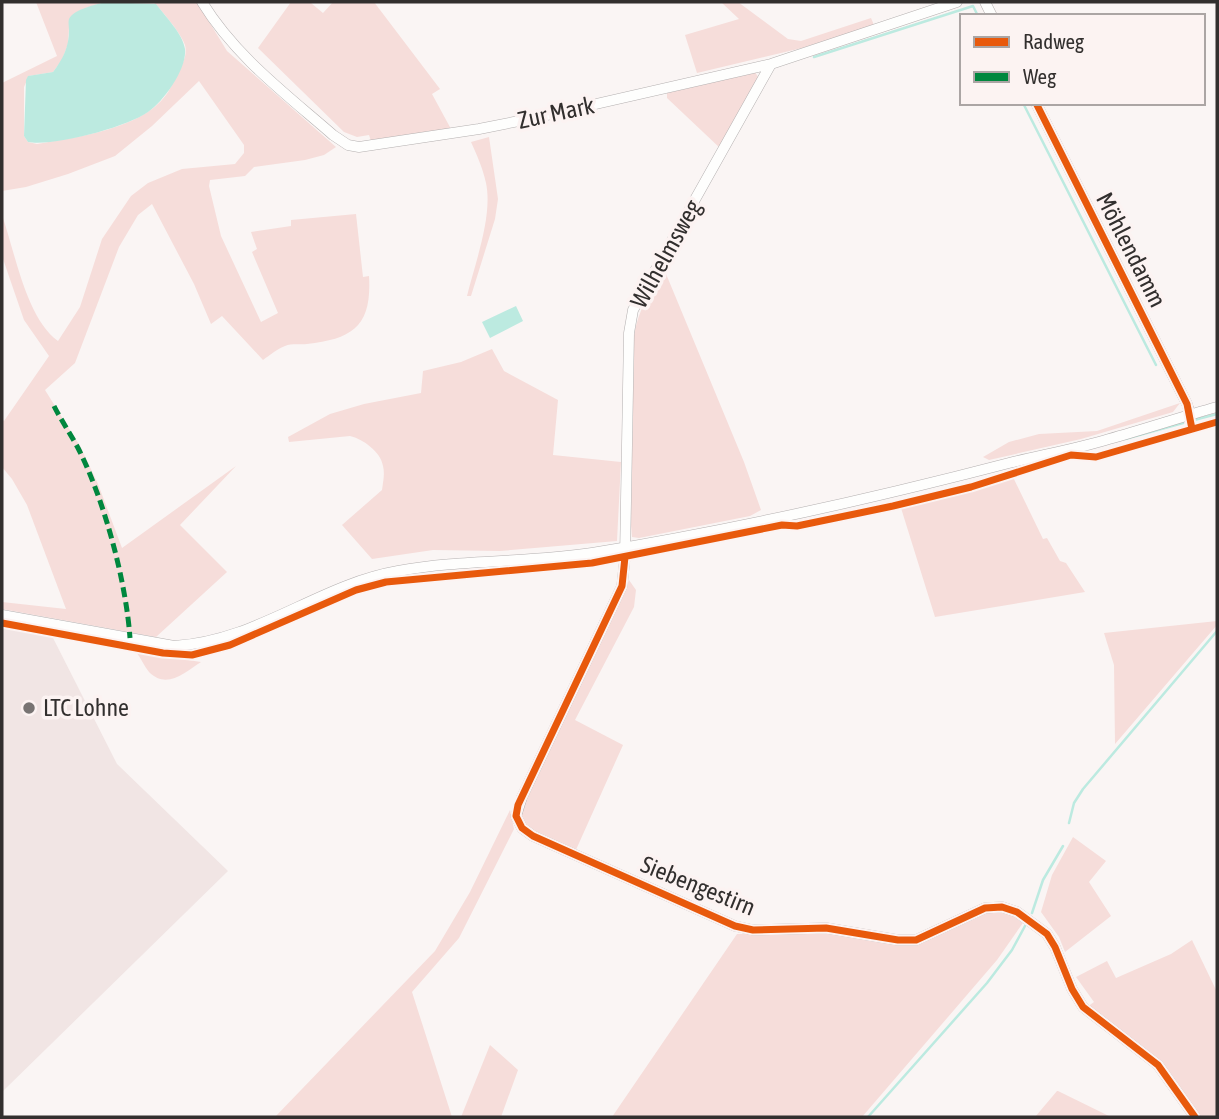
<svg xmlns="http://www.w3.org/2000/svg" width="1219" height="1119" font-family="'Asap Condensed',sans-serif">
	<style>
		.built { fill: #f1e5e4 }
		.green { fill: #f6ddda }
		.water { fill: #bceae0 }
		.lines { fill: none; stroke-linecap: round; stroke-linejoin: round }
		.stream { stroke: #bceae0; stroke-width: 2.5 }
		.minor-casing { stroke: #b4b0b0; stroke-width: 11 }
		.minor { stroke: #fefefd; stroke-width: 10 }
		.quiet { stroke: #00873e; stroke-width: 5; stroke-dasharray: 10 5; stroke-linecap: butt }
		.cycleway-casing { stroke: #fcf3f2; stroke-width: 11 }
		.cycleway { stroke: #e8590c; stroke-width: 7 }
		.poi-dot { fill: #787473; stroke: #fcf3f2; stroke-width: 2.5 }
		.labels { text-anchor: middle; stroke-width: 7; stroke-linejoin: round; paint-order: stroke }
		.street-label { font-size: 24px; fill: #322f2e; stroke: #fcf3f2 }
		.poi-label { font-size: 24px; fill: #322f2e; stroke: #fcf3f2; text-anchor: start }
	</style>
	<rect width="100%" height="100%" fill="#faf5f4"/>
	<path class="built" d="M2,628l50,8 65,128 111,107 -226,221z"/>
	<path class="green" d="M36,2h69l-19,6 -17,20 -1,16 -6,16 -9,12 -24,4 -5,11v49l4,6 9,2c39,-7 105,-15 129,-49 4,-5 7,-13 10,-19 5,-9 12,-20 9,-31 -3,-10 -24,-36 -32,-43h44l30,49 109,96 -12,8 -19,5 -51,7 -9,9 -35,4 -1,6 12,50 40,86 17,-9 -26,-61 5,-3 -6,-17 40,-6v-6l65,-6 7,63 6,-1c3,49 -15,63 -62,68 -7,1 -15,-1 -22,2 -8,3 -15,9 -22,14l-41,-44 -11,8 -17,-40 -42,-80 -14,11 -19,32 -44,116 -30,27 35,56 18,38 24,64 114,-82 -56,59 47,47 -71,65 -154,-28v-7l64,7 -39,-104 -15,-26 -10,-12v-48l2,2 45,-65 -25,-36 -22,-64v-41c13,37 24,103 56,126l22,-34 22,-68 29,-43 17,-13 34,-14 53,-5 9,-11v-8l-45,-64 -47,45 -37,30 -47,18 -42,13 -24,4v-108l55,-27z
		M291,2h21l-1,1 12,10 10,-11h41l66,87 -8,5 19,35 -80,12 -2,-6 -12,2 -13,-5 -86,-84z
		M721,2h17l50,37 13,2 70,-23 3,7 -72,23 -105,25 -12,-38 54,-16z
		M755,72l5,8 -39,69 -54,-51v-5z
		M489,137l9,62 -3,20 -24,77h-4c8,-33 26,-80 19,-113 -3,-14 -9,-28 -15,-41z
		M664,269l80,193 17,48 -11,6 -111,22 -7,-1 -1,-11 3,-190c4,-26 16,-45 30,-67z
		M492,349l12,22 54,29 -5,55 68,7 -4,79 -117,10 -67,-1 -61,9 -30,-34 40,-35c1,-8 3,-16 1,-24 -2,-14 -20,-27 -33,-30l-61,6 -1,-5 42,-23 34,-10 57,-11 2,-22 38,-9z
		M1180,403l-7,9 -92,27 -92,21 -6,-3 26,-15 30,-8 58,-3z
		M1012,475l31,64 4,-1 13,23 6,2 19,29 -150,25 -34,-109 70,-19z
		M629,580l7,10 -2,17 -59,113 48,25 -48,107c-20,-9 -45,-16 -56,-36l2,-10z
		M1217,621v4l-102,119 -1,-79 -10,-32z
		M136,652l65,10c-16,10 -34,28 -52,10 -5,-6 -8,-14 -13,-20z
		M510,810l4,19 -55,109 -47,54 40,125h-177l160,-166 35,-59z
		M1073,837l33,24 -17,21 22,34 -46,36 -6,-15 -18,-25 11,-37z
		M985,910l18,1 22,9 -28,40 -135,157h-250l125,-183 87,-2 74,11z
		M1192,940l25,52v125h-17l-39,-54 -74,-56 7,-5 -18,-25 31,-16 9,17 55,-24z
		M490,1045l28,25 -17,47h-40z
		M1057,1091h1l53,26h-76z"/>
	<path class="water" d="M105,2l51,2c9,12 27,30 29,45 2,20 -21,52 -37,63 -21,15 -95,35 -120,30l-4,-6 2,-56 2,-4 25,-4c10,-13 16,-25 16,-42 0,-3 -1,-8 0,-11 5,-10 26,-14 36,-17z
		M516,306l7,15 -33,17 -8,-16z"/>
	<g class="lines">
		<path class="stream" d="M814,57l159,-51 5,10
			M1023,103l133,262
			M1194,420l23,-6
			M1125,439l58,-16
			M1069,823l5,-20 9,-14 134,-158
			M1032,913l11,-33 20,-34
			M868,1117l119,-134 25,-33 13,-24"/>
		<defs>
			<path id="minor" d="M202,2c33,54 84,92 131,133l15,10 11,2 120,-18 60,-12 232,-53 186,-62
				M985,2l7,14
				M771,64l-138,246 -4,23 -4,224 -3,29 -100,211 -6,19 6,12 11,8 202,90 18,4 73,-2 72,12h18l69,-32 17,-1 15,5 30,22 8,13 17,42 11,18 75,58 37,52
				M1036,103l151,301 3,10
				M2,615l172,31c84,-5 144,-61 224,-75 64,-12 130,-8 194,-18 140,-23 279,-54 417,-90 33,-8 67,-14 100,-24 36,-10 72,-22 108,-32"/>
		</defs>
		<use href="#minor" class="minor-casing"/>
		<use href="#minor" class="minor"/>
		<path class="quiet" d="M54,406c7,14 16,27 24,42 26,51 48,133 52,190"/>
		<defs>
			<path id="cycleway" d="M1036,103l151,301 5,25
				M625,557l-3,29 -104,219 -2,11 6,12 11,8 202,90 18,4 73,-2 72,12h18l69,-32 17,-1 15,5 30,22 8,13 17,42 11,18 75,58 37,52
				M2,623l161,30 29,2 38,-10 126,-55 30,-8 206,-19 190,-38 15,1 96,-20 78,-19 100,-32 25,2 121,-35"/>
		</defs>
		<use href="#cycleway" class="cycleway-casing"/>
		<use href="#cycleway" class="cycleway"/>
	</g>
	<circle class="poi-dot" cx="29" cy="708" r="7"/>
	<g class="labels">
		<g class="street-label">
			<text transform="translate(556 113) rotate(-12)" y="8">Zur Mark</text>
			<text transform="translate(1131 250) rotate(63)" y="8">Möhlendamm</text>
			<text transform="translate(666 254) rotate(-61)" y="8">Wilhelmsweg</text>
			<text transform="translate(698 886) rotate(22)" y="8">Siebengestirn</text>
		</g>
		<g class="poi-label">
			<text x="43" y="716">LTC Lohne</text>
		</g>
	</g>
	<rect width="1219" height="1119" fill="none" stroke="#322f2e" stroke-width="7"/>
	<rect x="960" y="14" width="245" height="91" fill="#fcf3f2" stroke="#aba5a4" stroke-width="2"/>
	<rect x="974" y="37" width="35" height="10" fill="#e8590c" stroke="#aba5a4" stroke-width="2"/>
	<text x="1023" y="49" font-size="21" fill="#322f2e">Radweg</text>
	<rect x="974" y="72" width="35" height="10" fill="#00873e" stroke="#aba5a4" stroke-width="2"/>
	<text x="1023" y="84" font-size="21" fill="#322f2e">Weg</text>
</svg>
